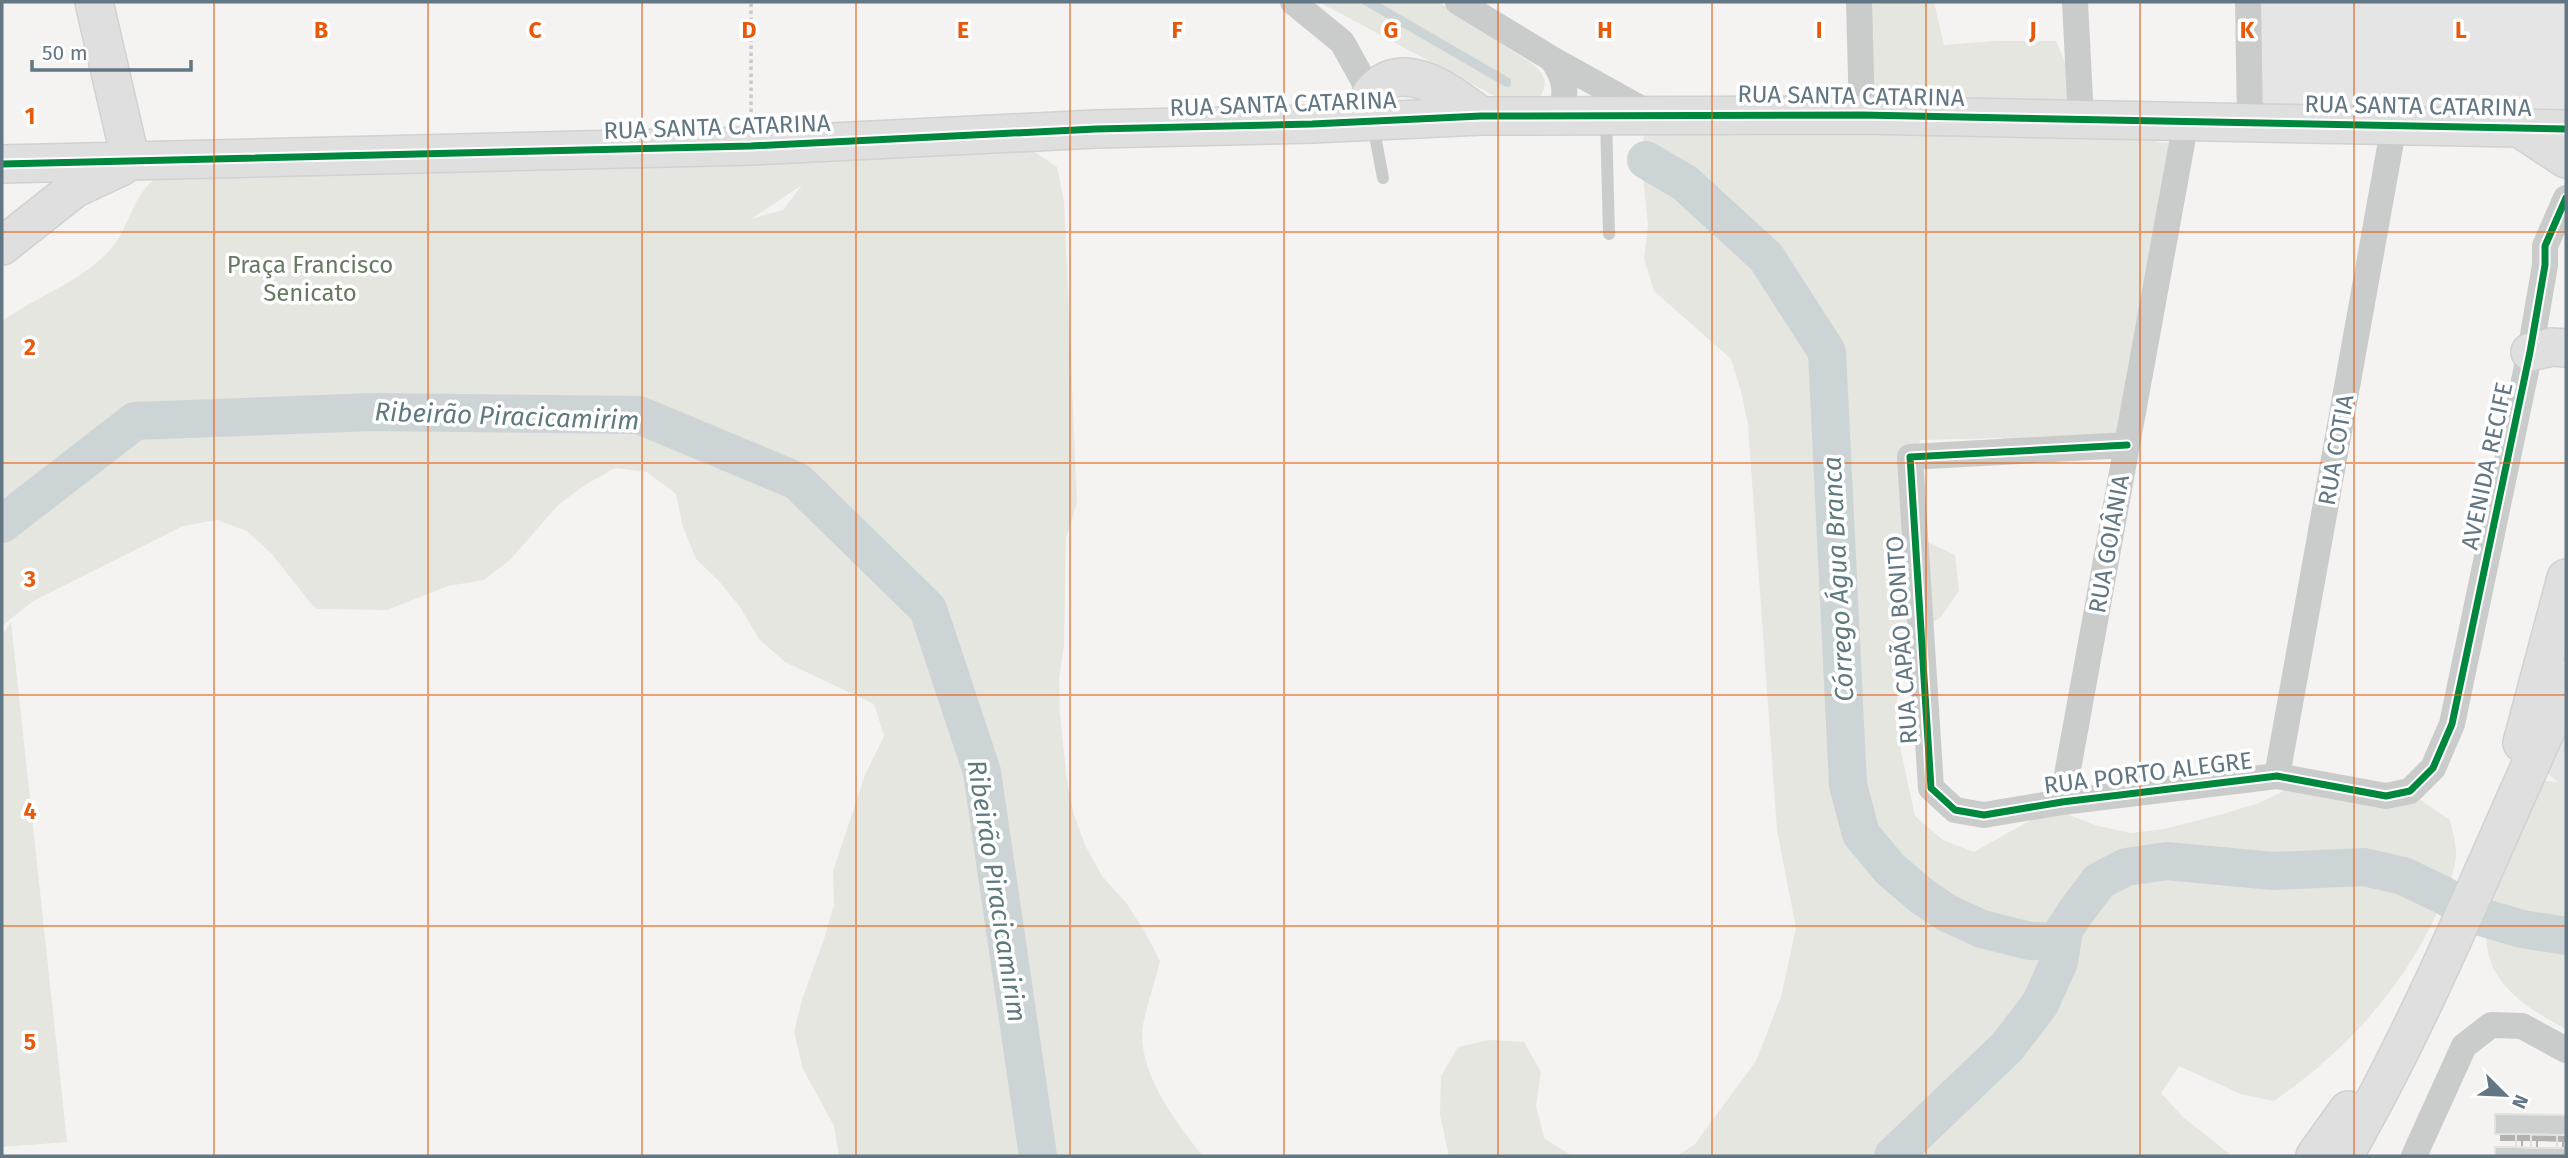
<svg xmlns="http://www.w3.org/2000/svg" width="2568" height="1158" font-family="'Fira Sans',sans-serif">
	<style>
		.built { fill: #e4e5e4 }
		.green { fill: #e4e6df; fill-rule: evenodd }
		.water { fill: #ccd4d6 }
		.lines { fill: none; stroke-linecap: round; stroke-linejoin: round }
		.river { stroke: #ccd4d6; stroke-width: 38 }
		.building { fill: #cecfcf; stroke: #e3e2e1; stroke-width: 2; fill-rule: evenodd; filter: url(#shadow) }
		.secondary-casing { stroke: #d0d1d1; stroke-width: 40 }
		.path { stroke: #c9c9ca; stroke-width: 3.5; stroke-dasharray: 3.5 3.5; stroke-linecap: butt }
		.lane { stroke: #cacccc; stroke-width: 12 }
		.street { stroke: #cacccc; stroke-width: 26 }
		.secondary { stroke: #dfdfe0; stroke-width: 37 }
		.cycleway-casing { stroke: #fff; stroke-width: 11 }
		.cycleway { stroke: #00873e; stroke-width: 7 }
		.grid { fill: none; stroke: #e8590c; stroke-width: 2; stroke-opacity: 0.55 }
		.labels { text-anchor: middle; stroke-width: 7; stroke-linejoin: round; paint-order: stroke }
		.street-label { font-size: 24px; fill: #627683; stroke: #fff }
		.park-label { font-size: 24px; fill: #677961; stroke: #fff }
		.water-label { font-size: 26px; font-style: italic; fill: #5e7980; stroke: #fff }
		.grid-label { font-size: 23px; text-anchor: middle; font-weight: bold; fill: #e8590c; stroke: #fff; stroke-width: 7; stroke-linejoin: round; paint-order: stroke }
	</style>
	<defs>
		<filter id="shadow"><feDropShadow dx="6" dy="6" stdDeviation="0" flood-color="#0004"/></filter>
	</defs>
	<rect width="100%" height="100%" fill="#f4f3f1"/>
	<path class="built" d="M2251,2h315v115l-314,12z
		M2566,704v85l-24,-20z"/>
	<path class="green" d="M1319,2h120l95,63c12,12 14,17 6,33l-25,9z
		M1858,2h76l10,43 51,-4h61l13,31 8,31 66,9 14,30 12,1 -51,292 -98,13 -19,-10 -80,2 -5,8 10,93 29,14 4,36 -19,27 -29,15 -12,31 -3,48 5,39 14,65 28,24 31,12 57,-32 33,-7 34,13 33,7 33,-4 62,-16 33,-10 29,-14h101l33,12 28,19c2,11 7,25 6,37 -3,22 -11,41 -21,60 -35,75 -94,138 -161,184l-33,-7 -62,-28 -18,27 22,24 49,39h-555l18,-12 61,-83 25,-64 15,-69 -19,-98 -29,-405 -7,-34 -10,-32 -77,-68 -10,-32 4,-34 -7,-68 4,-32 229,-30z
		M826,124l204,25 27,18 7,34 13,302 -11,35 -2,107 -5,34 1,35 7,67 7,34 11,30 17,31 25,28 18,28 15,29c-5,21 -13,43 -17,64 -7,45 33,98 60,131h-364l-5,-30 -31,-57 -9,-37 8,-32 22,-61 10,-34 -1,-34 32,-96 19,-39 -10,-32 -89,-42 -26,-23 -19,-32 -21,-26 -23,-22 -13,-32 -7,-33 -29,-22 -32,-4 -30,17 -27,20 -47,54 -27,21 -36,6 -61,24 -70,-1 -4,-3 -42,-53 -24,-22 -30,-11 -34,6 -150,75 -31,25v-305c34,-24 78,-39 107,-70 17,-18 21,-43 35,-61 6,-8 16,-15 24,-21l637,-7 1,-12zM802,185l-19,25 -33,9h1z
		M11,622l56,520 -65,5v-512z
		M2537,780l29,3v246c-26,-14 -54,-29 -70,-56 -31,-51 21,-143 41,-193z
		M1489,1040l35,2 17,30 -5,34 8,32 28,18h-123l-9,-41 1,-39 17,-29z"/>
	<path class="water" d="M1359,2h19l133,77v6l-3,2 -4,-1z"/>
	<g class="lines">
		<path class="river" d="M1646,160l39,23 81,74 61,95 21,433 13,49 29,35 33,28 24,16 35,16 48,12 32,1
			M2,524l133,-103 238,-9 266,3 158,66 131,128 54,163 56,384
			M1893,1156l114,-109 33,-43 19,-42 5,-32 11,-17 24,-32 27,-14 41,-6 106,10 91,-4 39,9 38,18 40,23 41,12 44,7"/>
	</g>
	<path class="building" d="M2495,1114l71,1v41h-71v-9h21v-13h-21zM2531,1134l26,1v13h-26z
		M2516,1134h15v14l-15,-1z
		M2557,1135h9v13h-9z"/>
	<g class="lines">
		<defs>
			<path id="secondary" d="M94,2l37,160
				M1371,94c31,-40 80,0 110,22
				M2519,128l47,31
				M2,164l749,-18 345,-17 216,-5 169,-8 381,-1 704,14
				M2,246l72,-57 47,-22
				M2530,352l22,-5 14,1
				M2522,743l44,-165
				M2315,1156l33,-46
				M2344,1156c84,-146 145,-303 216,-456l6,-21"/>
		</defs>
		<use href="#secondary" class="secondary-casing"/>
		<path class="path" d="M751,119v-117"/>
		<path class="lane" d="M1606,119l3,115
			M1373,125l10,53"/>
		<path class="street" d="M1293,2l49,40 29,52v16
			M1458,2l94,57 97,54
			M1859,2l3,113
			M2075,2l6,117
			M2248,2l2,120
			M1552,59c13,19 17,35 6,56
			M2127,445l-217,12 21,331 24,22 29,5 78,-13 215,-26 109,20 24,-5 23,-23 19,-44 78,-372 15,-87v-19l21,-48
			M2277,776l117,-651
			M2062,802l124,-681
			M2414,1156l50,-110 27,-21 31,1 44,24"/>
		<use href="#secondary" class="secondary"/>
		<defs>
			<path id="cycleway" d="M2,164l749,-18 345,-17 216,-5 169,-8 381,-1 704,14
				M2127,445l-217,12 21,331 24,22 29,5 78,-13 215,-26 109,20 24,-5 23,-23 19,-44 78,-372 15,-87v-19l21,-48"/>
		</defs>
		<use href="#cycleway" class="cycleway-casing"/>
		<use href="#cycleway" class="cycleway"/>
	</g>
	<path class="grid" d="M214,2v1154M428,2v1154M642,2v1154M856,2v1154M1070,2v1154M1284,2v1154M1498,2v1154M1712,2v1154M1926,2v1154M2140,2v1154M2354,2v1154M2,232h2564M2,463h2564M2,695h2564M2,926h2564"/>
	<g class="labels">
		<g class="street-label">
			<text transform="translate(1851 96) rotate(1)" y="8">RUA SANTA CATARINA</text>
			<text transform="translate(1283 104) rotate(-2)" y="8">RUA SANTA CATARINA</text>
			<text transform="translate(2418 106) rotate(1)" y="8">RUA SANTA CATARINA</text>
			<text transform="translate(717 127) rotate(-2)" y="8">RUA SANTA CATARINA</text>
			<text transform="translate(2336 450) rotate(-80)" y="8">RUA COTIA</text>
			<text transform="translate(2487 466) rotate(-78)" y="8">AVENIDA RECIFE</text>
			<text transform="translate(2109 544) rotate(-80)" y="8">RUA GOIÂNIA</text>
			<text transform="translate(1902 640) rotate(-94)" y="8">RUA CAPÃO BONITO</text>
			<text transform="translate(2148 773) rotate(-7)" y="8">RUA PORTO ALEGRE</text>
		</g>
		<g class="park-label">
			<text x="310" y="273">Praça Francisco<tspan x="310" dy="28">Senicato</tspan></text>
		</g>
		<g class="water-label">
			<text transform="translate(507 416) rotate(2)" y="9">Ribeirão Piracicamirim</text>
			<text transform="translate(1838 579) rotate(-93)" y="9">Córrego Água Branca</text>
			<text transform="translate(997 891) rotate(81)" y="9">Ribeirão Piracicamirim</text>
		</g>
	</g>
	<g class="grid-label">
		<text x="321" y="38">B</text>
		<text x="535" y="38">C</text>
		<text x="749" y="38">D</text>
		<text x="963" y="38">E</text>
		<text x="1177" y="38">F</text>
		<text x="1391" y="38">G</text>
		<text x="1605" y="38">H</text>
		<text x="1819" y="38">I</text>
		<text x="2033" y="38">J</text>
		<text x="2247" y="38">K</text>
		<text x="2461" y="38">L</text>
		<text x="30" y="124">1</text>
		<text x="30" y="355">2</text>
		<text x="30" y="587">3</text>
		<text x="30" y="819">4</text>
		<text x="30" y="1050">5</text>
	</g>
	<rect width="2568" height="1158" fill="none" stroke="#627683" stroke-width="7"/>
	<g transform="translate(2505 1095) rotate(114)" stroke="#ffffff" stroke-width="5" paint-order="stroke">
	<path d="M0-5L12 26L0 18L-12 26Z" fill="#627683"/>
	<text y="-10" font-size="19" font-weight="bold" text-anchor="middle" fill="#627683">N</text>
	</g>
	<path d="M32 60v10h159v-10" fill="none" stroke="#627683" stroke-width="3.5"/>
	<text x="42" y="60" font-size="21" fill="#627683" stroke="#ffffff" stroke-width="5" paint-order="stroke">50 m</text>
</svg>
